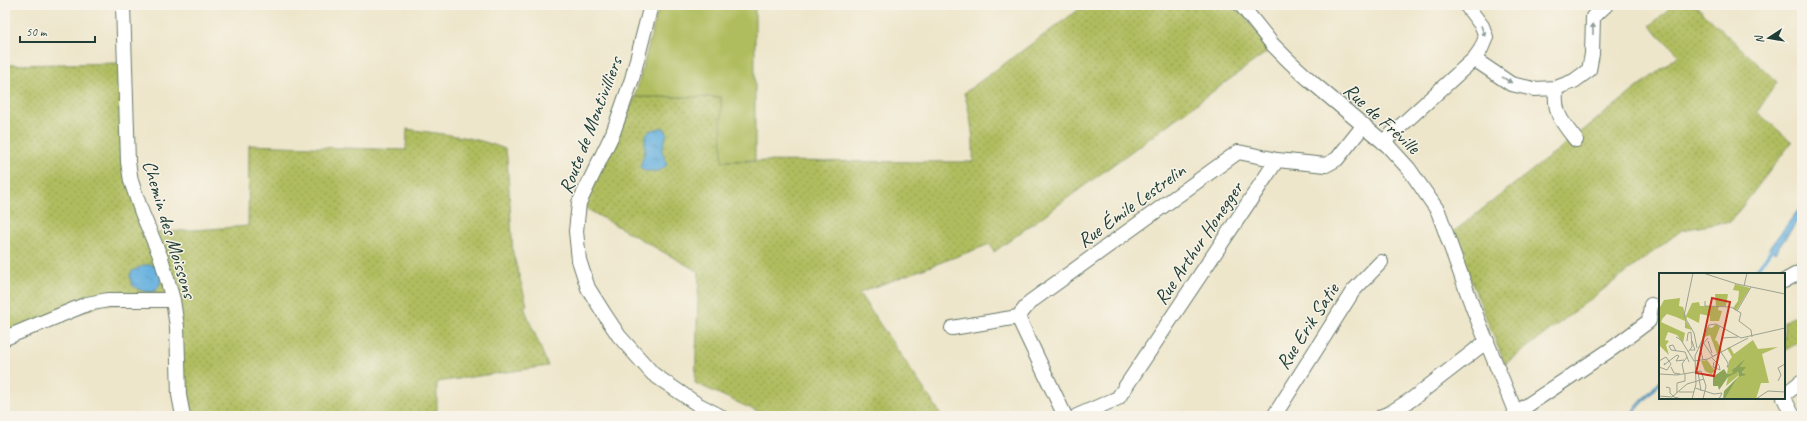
<svg xmlns="http://www.w3.org/2000/svg" width="1807" height="421" font-family="Caveat,sans-serif">
	<style>
		.green { fill: url(#green-dots); stroke: #687d4a }
		.pitch { fill: #b0bd5f; stroke: #687d4a }
		.water { fill: url(#water-ripples); stroke: #42778a }
		.lines { fill: none; stroke-linecap: round; stroke-linejoin: round }
		.stream { stroke: #66b1df; stroke-width: 3 }
		.minor-casing { stroke: #677869; stroke-width: 16 }
		.minor { stroke: #fff; stroke-width: 14 }
		.oneway { fill: #8f9e9a }
		.labels { text-anchor: middle; stroke-width: 3; stroke-linejoin: round; paint-order: stroke }
		.street-label { font-size: 20px; fill: #1f3d34; stroke: #f7f3e8 }
		.inset-road { fill: none; stroke: #9ba28f; stroke-width: 1 }
		.view { fill: #c8321e; fill-opacity: 0.15; stroke: #c8321e; stroke-width: 2 }
		.inset-edge { fill: none; stroke: #1f3d34; stroke-width: 2 }
	</style>
	<defs>
		<pattern id="green-dots" width="8" height="8" patternUnits="userSpaceOnUse"><rect width="8" height="8" fill="#b0bd5f"/><path d="M2 2h.1M6 6h.1" fill="none" stroke="#8f9b4f" stroke-width="1.8" stroke-linecap="round"/></pattern>
		<pattern id="water-ripples" width="26" height="14" patternUnits="userSpaceOnUse"><rect width="26" height="14" fill="#66b1df"/><path d="M2 4q2-2 4 0t4 0M15 11q2-2 4 0t4 0" fill="none" stroke="#5391b6"/></pattern>
	</defs>
	<rect width="100%" height="100%" fill="#f7f3e8"/>
	<filter id="ink" filterUnits="userSpaceOnUse"><feTurbulence type="fractalNoise" baseFrequency=".025" numOctaves="2"/><feDisplacementMap in="SourceGraphic" scale="8" xChannelSelector="R" yChannelSelector="G"/><feConvolveMatrix kernelMatrix="1 2 1 2 8 2 1 2 1" color-interpolation-filters="sRGB"/></filter>
	<filter id="wash" filterUnits="userSpaceOnUse"><feTurbulence type="fractalNoise" baseFrequency=".012" numOctaves="4" result="noise"/><feDisplacementMap in="SourceGraphic" scale="16" xChannelSelector="R" yChannelSelector="G"/><feGaussianBlur stdDeviation="0.9" result="paint"/><feColorMatrix in="noise" values="0 0 0 0 0 0 0 0 0 0 0 0 0 0 0 0 0 1.4 0 .05"/><feComposite in="paint" operator="in"/></filter>
	<g filter="url(#wash)">
		<rect width="100%" height="100%" fill="#eee6cb"/>
		<path class="green" d="M1085,5h151l35,44 -277,203 -4,-8 -131,49 83,123h-175l-72,-33 4,-111 -114,-64 3,-15 47,-96h86l2,64 250,1c1,-23 -2,-47 -9,-69z
			M1673,5h22l82,77 -20,30 35,30 -61,79 -49,9 -177,134 -53,-131 227,-178 -29,-29z
			M121,63l10,104 23,66 94,-7 1,-81 157,5 1,-21c32,5 68,7 98,20l2,8 6,96 14,52 -3,2 24,59 -111,16v34h-255l-13,-112h-65l-99,36v-275z
			M1802,312v28l-18,11v-29z"/>
		<path class="pitch" d="M659,5h96v155l-33,1 -1,-64h-86z"/>
		<path class="water" d="M660,128h4l3,5 -5,18 5,14 -8,6h-14l-5,-4 5,-16v-14l4,-6z
			M1802,205v9l-27,39 -6,-5z
			M145,265c3,0 7,-1 10,1 11,6 8,41 -23,19l-2,-9 2,-5z
			M1660,380v4l-29,32h-3z"/>
		<g class="lines">
			<path class="stream" d="M1753,274l21,-27"/>
		</g>
	</g>
	<g filter="url(#ink)">
		<g class="lines">
			<defs>
				<path id="minor" d="M123,5l5,157 3,19 11,32 19,45 12,42 4,27 2,68 4,21
					M651,5l-19,74 -19,54 -34,70 -3,28 3,29 9,28 17,27 14,21 34,38 44,30 23,12
					M1241,5l32,40 16,16 24,22 75,63 21,23 29,42 35,97 44,108
					M1474,59l37,25 23,5 22,-1 18,-7 15,-11 3,-16 1,-37 13,-12
					M1556,88c-2,26 5,33 20,52
					M1383,142l91,-83 7,-10 5,-12 -4,-11 -16,-21
					M1784,281l18,-10
					M1018,317l12,-15 208,-150 39,8
					M952,328l66,-11 47,99
					M5,338l82,-34 21,-4h65
					M1784,395l18,-14
					M1784,398l9,18
					M1516,413l97,-65 36,-27 2,-16
					M1077,416l41,-18 159,-238 49,5 11,-6 27,-34
					M1274,416l79,-125 28,-29
					M1382,416l8,-3 22,-14 75,-58"/>
			</defs>
			<use href="#minor" class="minor-casing"/>
			<use href="#minor" class="minor"/>
		</g>
		<defs><path id="oneway-solid" d="M-6-.8H1V-3.2L6.5 0L1 3.2V.8H-6Z"/></defs>
		<g class="oneway">
			<use href="#oneway-solid" transform="translate(1593 29) rotate(-89)"/>
			<use href="#oneway-solid" transform="translate(1483 31) rotate(70)"/>
			<use href="#oneway-solid" transform="translate(1507 80) rotate(31)"/>
		</g>
	</g>
	<g class="labels">
		<g class="street-label">
			<text transform="translate(1382 118) rotate(42)" y="7">Rue de Fréville</text>
			<text transform="translate(590 125) rotate(-69)" y="7">Route de Montivilliers</text>
			<text transform="translate(1131 205) rotate(-36)" y="7">Rue Émile Lestrelin</text>
			<text transform="translate(170 229) rotate(73)" y="7">Chemin des Moissons</text>
			<text transform="translate(1198 243) rotate(-56)" y="7">Rue Arthur Honegger</text>
			<text transform="translate(1307 326) rotate(-57)" y="7">Rue Erik Satie</text>
		</g>
	</g>
	<g transform="translate(1659 273)">
		<rect width="126" height="126" fill="#eee6cb"/>
		<path d="M76,11l15,4 -14,23 -3,-3 5,-7 1,-10 -6,-1zM56,21h13l-2,12h-7l-1,4 4,1 -3,10h-9v-5l-10,-2 -1,9 -12,-6 -1,4 6,9 -7,-2v-7l-9,-4 -9,-3 -4,4 -2,4 24,11 -2,10 -6,-8 -9,-3 -3,8 4,1 -3,4 3,10 -10,-10v-36l5,-9 16,-2 -1,8 4,1 3,9 6,-13 7,-1 1,4h16zM57,51l4,3 -5,13 2,1 5,10 -5,3 -7,-19 -8,3 6,-11 4,1zM94,67l5,9 20,-2 -16,7 7,29h-8l-5,16h-31l13,-22 6,-3 -4,-7 3,-5 -8,5 -2,6 -6,1 2,-13 3,-4 -5,-9 3,-1 4,7zM48,87l8,11 -4,3 -6,-3 -4,-10zM77,97l3,5 -13,11 2,-9z" fill="#b0bd5f"/>
		<path d="M86,86l-5,8h6l-4,5 4,3 -8,2 -13,22h-2l1,-8 15,-15 -1,-4 -10,5 -9,13 -1,-4h-5v-9l11,-8 3,5 6,-1 -1,-3z" fill="#8ca456"/>
		<path class="inset-road" d="M34,0l-9,43 10,17 3,15M44,0l34,11 48,10M85,13l3,-13M46,28v5l26,1 10,6 -2,8 12,9 1,7M78,38l14,-24M17,64l5,3 13,21M63,65l16,-1M28,68l1,-8 3,-1 1,15 -4,5M49,68l4,12M44,69l10,15M31,77h5l-3,-9M17,78l-3,-6 -4,1 2,4 14,2 4,10M62,79l7,11v4h-1l1,-2M53,85l7,7 1,5 -7,-3 1,-5M44,87l-3,-13 8,-9M0,88l7,-4 5,7 -4,6 -8,-3M35,88l14,-2 40,-21M6,90l-1,2 13,-10 2,1 -3,5 8,-1M12,94l3,6 6,1M39,99l3,19M25,100l-2,-9 5,-7M0,101l18,1 24,-4 5,15 -3,13M119,108l3,-6 -3,-7 7,-4M7,114l4,1v5l4,4 8,2M36,115l19,6 8,-1 -3,6M20,119h15M18,120v-10l8,-2v-8M0,123l13,1 15,-13 17,-5M33,126l4,-15 -1,-28 14,-31 7,-1 25,14 44,-10M97,126l12,-8 17,1"/>
		<path class="view" d="M53,25l18,4 -16,74 -18,-3z"/>
		<rect width="126" height="126" class="inset-edge"/>
	</g>
	<rect width="1807" height="421" fill="none" stroke="#f7f3e8" stroke-width="20"/>
	<g transform="translate(1769 38) rotate(258)" stroke="#f7f3e8" stroke-width="3" paint-order="stroke">
	<path d="M0-3L7 15L0 10L-7 15Z" fill="#1f3d34"/>
	<text y="-6" font-size="11" font-weight="bold" text-anchor="middle" fill="#1f3d34">N</text>
	</g>
	<path d="M20 36v6h75v-6" fill="none" stroke="#1f3d34" stroke-width="2"/>
	<text x="26" y="36" font-size="12" fill="#1f3d34" stroke="#f7f3e8" stroke-width="3" paint-order="stroke">50 m</text>
</svg>
